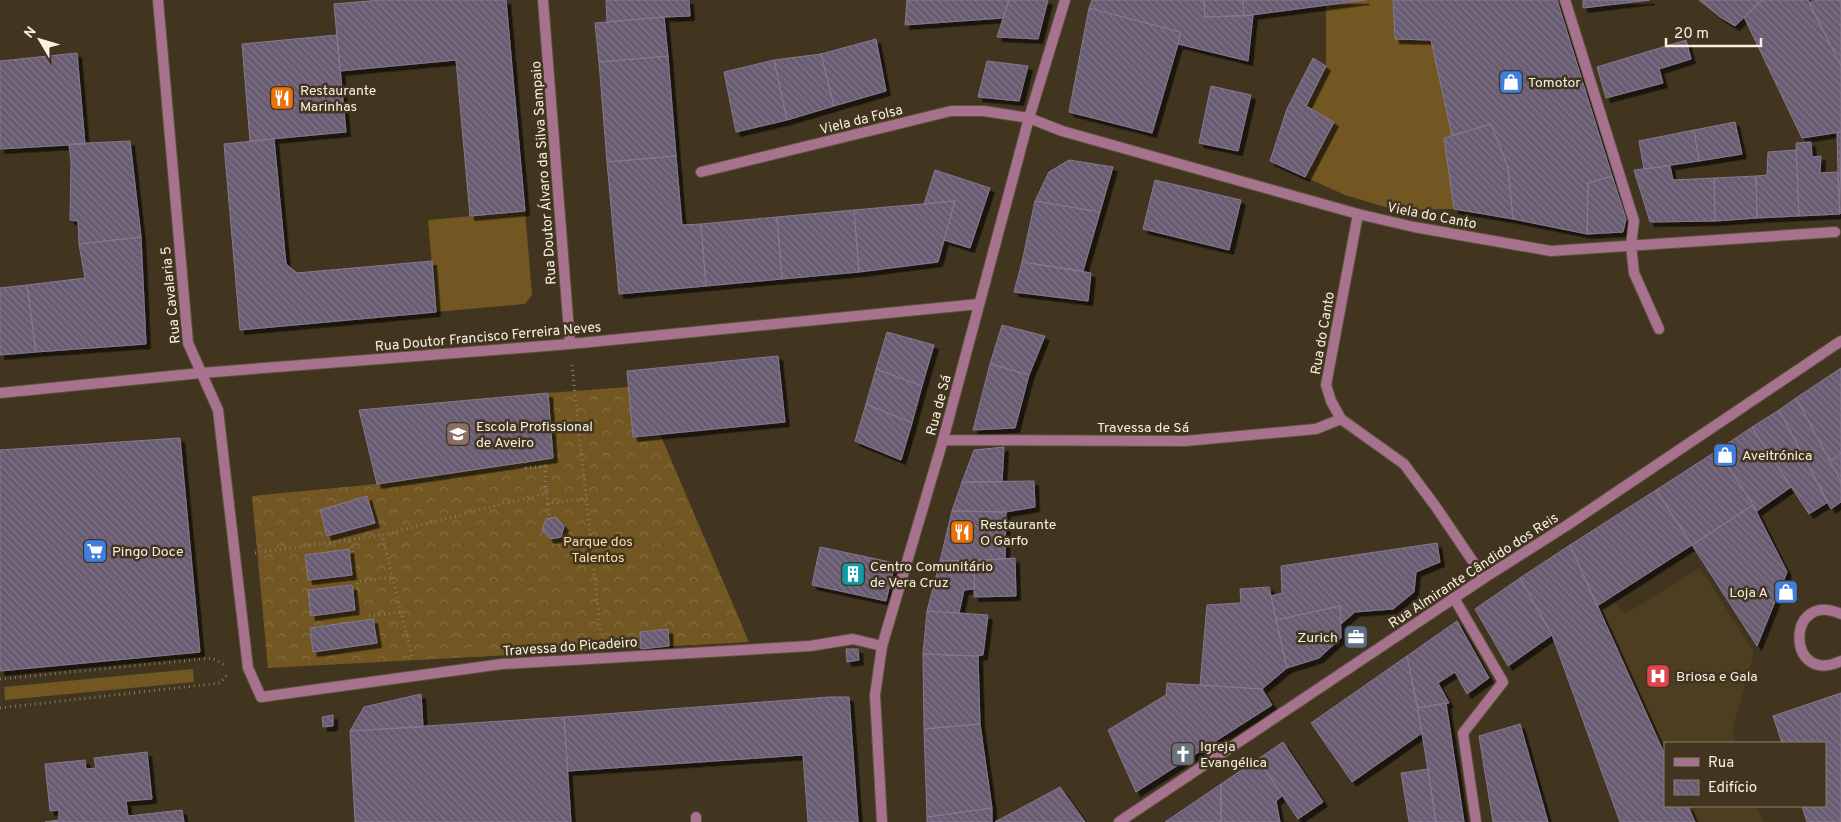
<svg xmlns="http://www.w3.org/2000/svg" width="1841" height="822" font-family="Overpass,sans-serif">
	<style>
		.built { fill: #4d3d21 }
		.grass { fill: #725722 }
		.forest { fill: url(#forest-crowns) }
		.building { fill: url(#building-back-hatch); stroke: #86788f; filter: url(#shadow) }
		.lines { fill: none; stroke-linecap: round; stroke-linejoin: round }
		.service-casing { stroke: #5e533f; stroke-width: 12 }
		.pedestrian-casing { stroke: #5e533f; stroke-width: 12 }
		.minor-casing { stroke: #5e533f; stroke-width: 12 }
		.path { stroke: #867b69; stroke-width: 3; stroke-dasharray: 1 4; stroke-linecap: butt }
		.service { stroke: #a7728e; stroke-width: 10 }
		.pedestrian { stroke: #a7728e; stroke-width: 10 }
		.minor { stroke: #a7728e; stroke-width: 10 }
		.labels { text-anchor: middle; stroke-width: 5; stroke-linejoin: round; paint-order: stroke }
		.poi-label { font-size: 14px; fill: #f8f0e3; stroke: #413520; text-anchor: start }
		.street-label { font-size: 14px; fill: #f8f0e3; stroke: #413520 }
		.park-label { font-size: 14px; fill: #ffdda3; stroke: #413520 }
	</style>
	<defs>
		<pattern id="forest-crowns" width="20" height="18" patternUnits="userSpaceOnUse" patternTransform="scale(1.25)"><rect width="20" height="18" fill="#725722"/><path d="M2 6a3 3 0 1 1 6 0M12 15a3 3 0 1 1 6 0" fill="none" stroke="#876f42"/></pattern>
		<pattern id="building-back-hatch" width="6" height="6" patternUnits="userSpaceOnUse" patternTransform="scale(1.25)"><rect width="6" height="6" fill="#695c72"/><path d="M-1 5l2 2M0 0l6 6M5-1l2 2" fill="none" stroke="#7f7486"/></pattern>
		<filter id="shadow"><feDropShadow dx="4.5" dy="4.5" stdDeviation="0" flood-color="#0009"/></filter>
	</defs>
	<rect width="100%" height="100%" fill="#413520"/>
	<path class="built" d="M1570,545l42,51 8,15 7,2 73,-45 54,84 -21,76 3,15h-71v63h91l8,16h-144l-68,-187 -32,-57z"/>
	<path class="grass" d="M1365,0h28l2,39 36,1 21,96 -8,2 10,71 -59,1 -50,-15 -40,-18 29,-55 -28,-16 20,-40v-61z
		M525,211l7,84 -7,9 -89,8 -8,-92z
		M193,669l1,13 -189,18 -1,-13z"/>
	<path class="forest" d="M629,387l31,47 89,208 -481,26 -16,-172 125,-12 176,-26 -5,-65z"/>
	<path class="building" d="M380,0h126l19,211 -55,5 -14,-156 -116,11 -6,-67z
		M606,0h83l1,16 -26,1 -57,5z
		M907,0h102l-6,18 -98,7z
		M1009,0h39l-10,39 -41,-2z
		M1092,0h112l1,17 48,-2 -5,46 -70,-17 2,-12 -91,-24z
		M1204,0h39l1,16 -39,1z
		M1243,0h122l-121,16z
		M1393,0h164l55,176 -24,7 -1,51 -74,-15 -5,-52 -17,-43 -39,12 -21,-96 -36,-1z
		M1583,0h67l-67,8z
		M1699,0h63l-27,26 -15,-9z
		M1762,0h46l33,66v66l-39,6 -58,-121z
		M1815,0h26v66l-32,-63z
		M1089,8l91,24 -2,12 -26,89 -83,-21z
		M664,17l4,39 -69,6 -4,-39z
		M337,35l9,97 -96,9 -8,-97z
		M876,39l10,52 -52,15 -13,-52z
		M1686,40l5,19 -32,10 4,14 -57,15 -9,-31z
		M77,53l8,91 -85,5v-88z
		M821,54l13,52 -47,14 -13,-60z
		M668,56l8,100 -69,6 -8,-100z
		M1313,58l13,8 -20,40 28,16 -29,55 -35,-16 17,-52z
		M774,60l13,60 -51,12 -12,-60z
		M987,61l41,5 -9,35 -41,-4z
		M1211,86l40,9 -13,56 -39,-8z
		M1735,122l7,32 -43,7 -5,-31z
		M1491,124l17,43 5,52 -59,-10 -10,-71z
		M1694,130l5,31 -55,8 -5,-28z
		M1837,132h4l-1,82 -2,-42z
		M274,139l12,125 11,9 135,-12 4,51 -196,18 -16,-186z
		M130,141l11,96 -62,7 -1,-23 -8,-1 1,-57 -2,-19z
		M1811,142l1,15 9,-1 -1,17 18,-1 2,42 -41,2 -3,-73z
		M1796,150l3,66 -42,2 -1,-42 11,-1 1,-23z
		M676,156l6,69 19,-1 5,62 -87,8 -12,-132z
		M1069,160l44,7 -13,45 -65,-11 14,-29z
		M1670,166l3,14 41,-2 1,43 -65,1 -16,-52z
		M935,170l55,18 -20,60 -26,-8 11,-39 -31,3z
		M1612,176l14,43 -3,13 -36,2 1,-51z
		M1756,176l1,42 -42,3 -1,-43z
		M1155,180l86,20 -12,50 -86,-21z
		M955,201l-17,61 -79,10 -5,-62z
		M1035,201l65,11 -17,59 -61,-9z
		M854,210l5,62 -77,7 -5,-62z
		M777,217l5,62 -76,7 -5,-62z
		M141,237l5,107 -110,8 -9,-67 58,-7 -6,-34z
		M1022,262l69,11 -3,28 -74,-9z
		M27,285l9,67 -36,3v-67z
		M1002,325l43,11 -16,39 -39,-11z
		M887,332l47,13 -12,41 -46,-17z
		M778,356l7,66 -152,15 -6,-66z
		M990,364l39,11 -14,53 -42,2z
		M1841,368v85l-11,8 -34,-63z
		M876,369l46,17 -10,37 -46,-19z
		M548,393l5,65 -176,26 -18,-74z
		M1796,398l45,84v20l-10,7 -52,-99z
		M866,404l46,19 -11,37 -46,-19z
		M1779,410l49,92 -19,12 -57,-87z
		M1752,427l39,60 -34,24 -39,-61z
		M180,438l20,214 -200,19v-221z
		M1004,447l-2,35h-40l12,-32z
		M1718,450l35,55 -61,40 -36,-55z
		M1841,453v29l-11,-21z
		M1034,481l1,26 -29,5 -54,-1 10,-29z
		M1656,490l36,55 -95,61 -27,-61z
		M367,496l8,27 -48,13 -7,-26z
		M1753,505l34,67 -30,74 -65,-101z
		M952,511l54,1 -1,47 -65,2z
		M556,517l8,9 -3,11 -11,2 -8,-9 4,-11z
		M1437,543l3,19 -24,10 -2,20 -21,17 -38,3 -14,12 -1,-18 -64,14 -5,-24 11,-3 -1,-27z
		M1570,545l95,210v51h23l7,16h-75l-68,-187 -32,-57z
		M820,547l75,16 -9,38 -74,-16z
		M349,549l3,26 -44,5 -3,-25z
		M1015,558l1,38 -42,1 1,-36z
		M940,561h35l-1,28 -10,1 -5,23 -32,-2z
		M1520,578l32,57 -44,31 -33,-57z
		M352,585l3,25 -44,6 -3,-26z
		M1269,587l18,81 -25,21 -62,-4 7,-80 34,-2 -1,-14z
		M1340,606l1,32 -22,20 -32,10 -11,-48z
		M927,611l61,4 -5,40 -5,1 -55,-2z
		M373,619l4,24 -64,9 -3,-24z
		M1457,621l32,57 -22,16 -12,-22 -17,11 11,20 -31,5 -11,-52z
		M668,629l1,17 -28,3 -1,-17z
		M846,649h12l1,11 -12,2z
		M923,654l55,2 2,68 -56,5z
		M1407,656l15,77 -70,49 -41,-59z
		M1167,683l95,6 10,16 -136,87 -28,-62 58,-35z
		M1841,693v129h-34l-5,-16h23v-63h-43l-9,-27z
		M421,694l2,33 -73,4 14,-24z
		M830,697h19l9,125h-50l-5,-67 -235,16 -4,-54z
		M1446,703l18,119h-28l-18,-114z
		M333,715v11l-10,1 -1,-10z
		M564,717l7,105h-216l-5,-91z
		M980,724l12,84 -65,9 -3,-88z
		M1520,724l28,98h-55l-14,-86z
		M1283,742l40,60 -25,17 -40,-60z
		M147,752l5,47 -26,2 2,15 54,-6 2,12h-139l14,-2v-10l-9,1 -5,-47 40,-4 1,9 10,-1 -2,-10z
		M1258,759l24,37 -6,5 4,21h-59v-38z
		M1428,769l8,53h-27l-8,-49z
		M1221,784v38h-56z
		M1060,787l25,35h-90z
		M992,808v14h-65v-5z"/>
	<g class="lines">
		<defs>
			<path id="service" d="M1565,0l69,221 -3,24
				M1454,598l49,84 -40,51 13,89
				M696,817v5"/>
			<path id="pedestrian" d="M261,697l241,-33 308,-18 43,-7 29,7"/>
			<path id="minor" d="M158,0l30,343 30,67 30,258 13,29
				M543,0l27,344
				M701,172l250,-61h33l45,7 33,13 296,83 56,13 137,24 284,-19
				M1358,214l-32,171 5,16 10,18 63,45 32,43 48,71
				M1631,245l3,28 25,56
				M0,393l201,-20 369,-29 409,-40
				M943,440l242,1 131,-12 25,-10
				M1841,614c-56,-25 -55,73 0,47
				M882,822l-7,-127 7,-49 61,-206 86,-322 36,-118
				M1119,822l365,-244 82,-52 275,-185"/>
		</defs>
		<use href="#service" class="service-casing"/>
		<use href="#pedestrian" class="pedestrian-casing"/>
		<use href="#minor" class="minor-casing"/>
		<path class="path" d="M572,365l29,272
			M546,493l2,11 39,-6
			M548,504l2,14
			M255,553l127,-18
			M349,553h4l-4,-14
			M352,588h6l-1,-6 35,-5
			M368,620v-4l33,-4
			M412,656l-30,-121 164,-42 -1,-27 -19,2 -1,-6
			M0,679l212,-21 14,8
			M0,708l220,-25 7,-8"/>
		<use href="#service" class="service"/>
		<use href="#pedestrian" class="pedestrian"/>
		<use href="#minor" class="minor"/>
	</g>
	<defs>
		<symbol id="shop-square" viewBox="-11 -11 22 22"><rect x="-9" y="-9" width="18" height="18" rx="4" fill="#3f7fe0" stroke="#413520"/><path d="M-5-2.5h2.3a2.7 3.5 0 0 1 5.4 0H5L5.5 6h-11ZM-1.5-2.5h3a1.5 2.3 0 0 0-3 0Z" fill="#fff"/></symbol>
		<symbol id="restaurant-square" viewBox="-11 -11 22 22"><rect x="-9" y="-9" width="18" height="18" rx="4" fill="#e8710a" stroke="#413520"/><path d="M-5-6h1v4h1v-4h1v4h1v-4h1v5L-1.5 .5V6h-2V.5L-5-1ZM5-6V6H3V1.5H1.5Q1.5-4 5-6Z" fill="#fff"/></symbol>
		<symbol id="school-square" viewBox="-11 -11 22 22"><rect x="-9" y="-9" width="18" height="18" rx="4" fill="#8d6e63" stroke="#413520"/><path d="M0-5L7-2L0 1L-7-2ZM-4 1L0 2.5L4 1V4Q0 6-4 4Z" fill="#fff"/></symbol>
		<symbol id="supermarket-square" viewBox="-11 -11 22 22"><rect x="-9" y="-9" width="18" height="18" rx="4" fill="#3f7fe0" stroke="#413520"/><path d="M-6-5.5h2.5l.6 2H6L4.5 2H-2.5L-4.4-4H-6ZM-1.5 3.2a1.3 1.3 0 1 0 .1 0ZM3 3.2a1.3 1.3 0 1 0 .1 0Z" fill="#fff"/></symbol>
		<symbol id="building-square" viewBox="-11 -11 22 22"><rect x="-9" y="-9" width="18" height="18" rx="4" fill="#0f9aa8" stroke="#413520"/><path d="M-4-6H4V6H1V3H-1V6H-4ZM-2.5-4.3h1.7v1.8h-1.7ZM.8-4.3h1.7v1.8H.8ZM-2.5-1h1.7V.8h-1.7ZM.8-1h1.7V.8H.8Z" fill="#fff"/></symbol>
		<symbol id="office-square" viewBox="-11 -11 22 22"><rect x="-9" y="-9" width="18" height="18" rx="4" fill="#5c6f8a" stroke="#413520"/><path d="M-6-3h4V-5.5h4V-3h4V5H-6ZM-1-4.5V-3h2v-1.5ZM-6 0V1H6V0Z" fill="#fff"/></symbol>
		<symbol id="hospital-square" viewBox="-11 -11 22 22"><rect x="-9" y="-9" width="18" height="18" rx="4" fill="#e0444e" stroke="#413520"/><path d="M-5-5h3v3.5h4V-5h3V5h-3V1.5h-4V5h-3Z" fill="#fff"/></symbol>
		<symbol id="church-square" viewBox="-11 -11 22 22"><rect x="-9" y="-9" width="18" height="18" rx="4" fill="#6b7280" stroke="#413520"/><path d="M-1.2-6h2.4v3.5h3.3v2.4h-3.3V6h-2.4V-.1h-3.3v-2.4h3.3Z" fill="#fff"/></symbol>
	</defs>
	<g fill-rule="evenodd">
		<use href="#shop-square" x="1497" y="68" width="28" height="28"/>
		<use href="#restaurant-square" x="268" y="84" width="28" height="28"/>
		<use href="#school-square" x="444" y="420" width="28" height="28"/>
		<use href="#shop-square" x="1711" y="441" width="28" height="28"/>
		<use href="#restaurant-square" x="948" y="518" width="28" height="28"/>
		<use href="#supermarket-square" x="81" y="537" width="28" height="28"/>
		<use href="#building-square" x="839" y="560" width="28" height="28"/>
		<use href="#shop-square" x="1772" y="578" width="28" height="28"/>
		<use href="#office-square" x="1342" y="623" width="28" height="28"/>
		<use href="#hospital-square" x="1644" y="662" width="28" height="28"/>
		<use href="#church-square" x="1169" y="740" width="28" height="28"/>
	</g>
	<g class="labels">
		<g class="poi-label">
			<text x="1528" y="87">Tomotor</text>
			<text x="300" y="95">Restaurante<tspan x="300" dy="16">Marinhas</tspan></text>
			<text x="476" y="431">Escola Profissional<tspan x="476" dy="16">de Aveiro</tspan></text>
			<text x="1742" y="460">Aveitrónica</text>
			<text x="980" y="529">Restaurante<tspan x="980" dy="16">O Garfo</tspan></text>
			<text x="112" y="556">Pingo Doce</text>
			<text x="870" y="571">Centro Comunitário<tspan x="870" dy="16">de Vera Cruz</tspan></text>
			<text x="1768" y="597" text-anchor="end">Loja A</text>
			<text x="1338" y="642" text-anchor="end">Zurich</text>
			<text x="1676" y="681">Briosa e Gala</text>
			<text x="1200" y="751">Igreja<tspan x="1200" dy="16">Evangélica</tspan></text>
		</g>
		<g class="street-label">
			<text transform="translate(861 119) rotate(-14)" y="5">Viela da Folsa</text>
			<text transform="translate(543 173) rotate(-94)" y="5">Rua Doutor Álvaro da Silva Sampaio</text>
			<text transform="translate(1432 215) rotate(11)" y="5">Viela do Canto</text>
			<text transform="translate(170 295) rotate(-96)" y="5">Rua Cavalaria 5</text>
			<text transform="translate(1322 333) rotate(-80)" y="5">Rua do Canto</text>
			<text transform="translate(488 336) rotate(-5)" y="5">Rua Doutor Francisco Ferreira Neves</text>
			<text transform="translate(938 405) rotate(-75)" y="5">Rua de Sá</text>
			<text x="1143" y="432">Travessa de Sá</text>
			<text transform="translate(1473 570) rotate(-33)" y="5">Rua Almirante Cândido dos Reis</text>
			<text transform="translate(570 646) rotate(-4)" y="5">Travessa do Picadeiro</text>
		</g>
		<g class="park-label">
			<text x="598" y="546">Parque dos<tspan x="598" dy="16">Talentos</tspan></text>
		</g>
	</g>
	<rect x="1664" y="742" width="162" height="65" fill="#413520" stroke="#8a806e"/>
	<rect x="1674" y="758" width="25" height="8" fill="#a7728e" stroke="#8a806e"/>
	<text x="1708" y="767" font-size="15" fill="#f8f0e3">Rua</text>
	<rect x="1674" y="780" width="25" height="15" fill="url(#building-back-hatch)" stroke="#8a806e"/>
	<text x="1708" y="792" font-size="15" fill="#f8f0e3">Edifício</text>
	<g transform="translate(40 40) rotate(308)" stroke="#413520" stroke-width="4" paint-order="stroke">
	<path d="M0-4L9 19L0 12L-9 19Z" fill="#f8f0e3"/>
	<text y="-8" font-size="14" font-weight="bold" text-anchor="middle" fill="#f8f0e3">N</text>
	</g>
	<path d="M1666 38v8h95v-8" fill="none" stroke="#f8f0e3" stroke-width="2.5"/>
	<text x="1674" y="38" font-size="15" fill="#f8f0e3" stroke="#413520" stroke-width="4" paint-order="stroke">20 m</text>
</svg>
